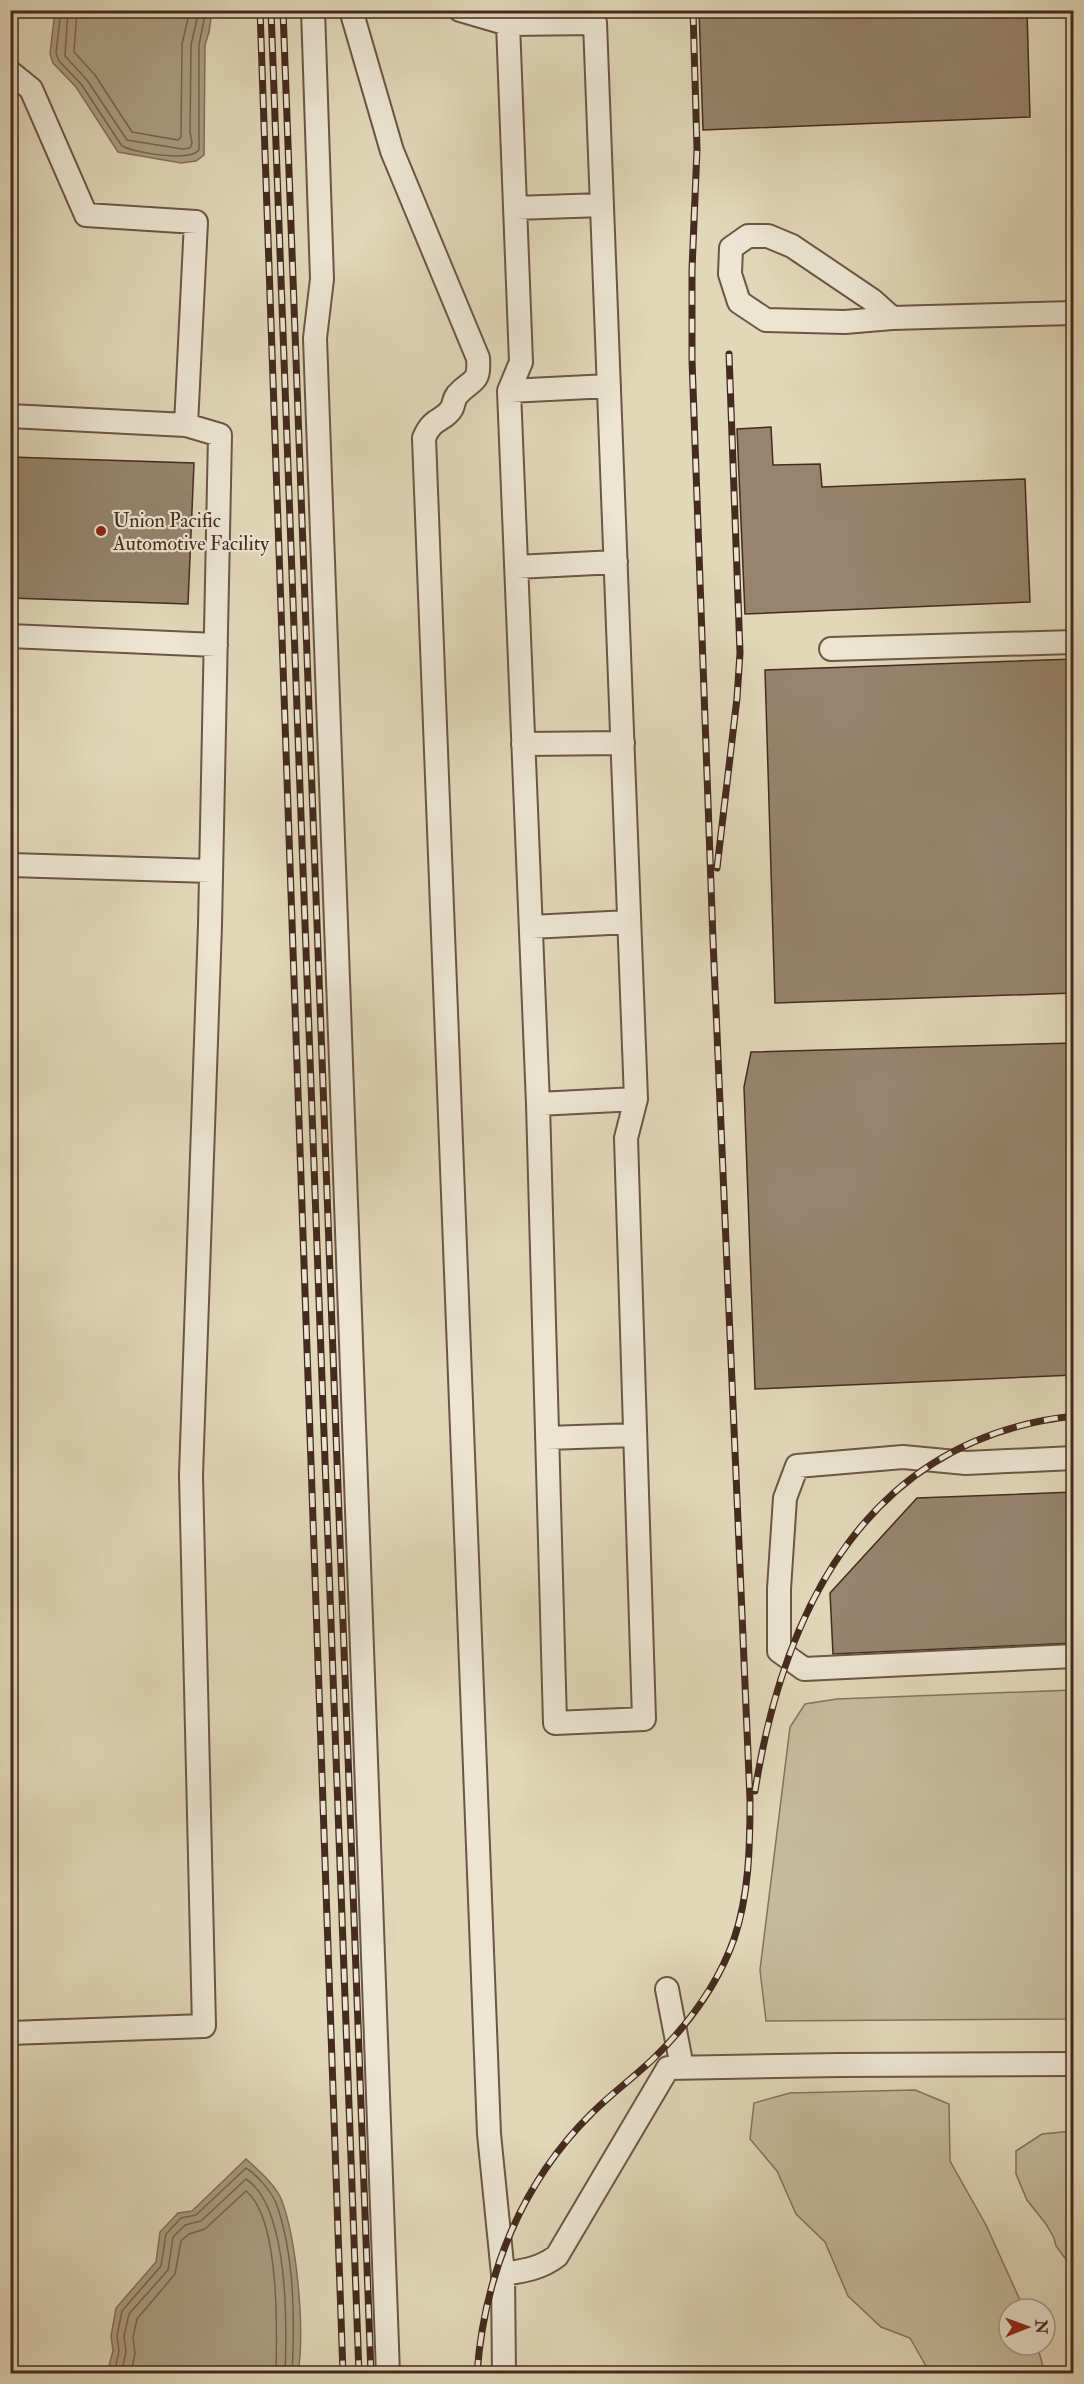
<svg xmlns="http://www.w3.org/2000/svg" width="1084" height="2384" font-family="'IM FELL Double Pica',serif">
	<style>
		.green { fill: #c6ba9e; stroke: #86725e; stroke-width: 1.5 }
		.water { fill: #ac9d84; stroke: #836f5b; stroke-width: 1.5 }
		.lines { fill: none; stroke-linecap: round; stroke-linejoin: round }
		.shore { stroke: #786450; stroke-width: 1.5 }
		.building { fill: #96846e; stroke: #452b1d; stroke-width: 1.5 }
		.minor-casing { stroke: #6c5644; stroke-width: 26 }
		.minor { stroke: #ece5d2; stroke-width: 22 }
		.rail-casing { stroke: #452b1d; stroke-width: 7 }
		.rail { stroke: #ece5d2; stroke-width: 4.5; stroke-dasharray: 14; stroke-linecap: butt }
		.poi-dot { fill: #8f2418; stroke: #ece5d2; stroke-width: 2 }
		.labels { text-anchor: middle; stroke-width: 4.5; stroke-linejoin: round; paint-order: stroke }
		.poi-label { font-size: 20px; fill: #452b1d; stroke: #ece5d2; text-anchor: start }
	</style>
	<rect width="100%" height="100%" fill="#e1d7b9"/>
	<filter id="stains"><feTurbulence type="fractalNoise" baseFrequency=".00333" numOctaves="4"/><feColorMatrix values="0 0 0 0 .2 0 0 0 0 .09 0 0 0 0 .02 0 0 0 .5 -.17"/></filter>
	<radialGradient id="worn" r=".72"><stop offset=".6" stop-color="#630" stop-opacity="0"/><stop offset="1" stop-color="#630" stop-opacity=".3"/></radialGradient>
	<path class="green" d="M1073,1690v329l-307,2 -6,-51 30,-243 15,-23 32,-5z
		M915,2090l34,14 1,57 36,64 38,84h-15v36h28l8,28h-115l-20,-35 -29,-11 -33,-31 -23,-54 -29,-28 -19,-43 -27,-32 4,-36 36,-10z
		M1073,2131h1l-1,138 -17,-23 -2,-8 -8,-14 -19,-24 -11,-26v-23l26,-17z"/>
	<path class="water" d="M55,11h157l-3,21 -4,13 -1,110 -8,6 -15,2 -63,-11 -42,-65 -23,-24 -3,-9z
		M246,2159c12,11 30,26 36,42 15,42 23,128 16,172h-191l6,-22 -2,-15 5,-28 40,-46 4,-30 18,-19 14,-2z"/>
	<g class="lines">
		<path class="shore" d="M61,10l-5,43 3,8 22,23 41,62c13,7 67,16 77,4v-105l7,-35
			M68,10l-3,46 22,24 40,60 55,9 8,-1 2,-5 -2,-11 1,-87 8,-35
			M77,10l-3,42 21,23 37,57 46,8 3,-3 1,-93 8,-34
			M114,2374l5,-23 -2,-15 5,-25 39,-45 5,-32 15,-16 15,-3 50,-47c11,7 25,23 30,35 18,49 19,119 16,171
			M121,2374l5,-22 -2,-16 5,-22 39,-44 5,-33 12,-12 16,-4 45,-42c43,28 41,147 39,195
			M131,2374l4,-21 -2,-16 4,-18 38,-45 6,-33 8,-7 16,-5 41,-38c34,27 31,141 30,183"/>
	</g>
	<path class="building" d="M699,10h328l3,107 -327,13z
		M771,427l2,38 47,-1 2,23 203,-8 5,123 -285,12 -8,-185z
		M10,457l184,6 -6,141 -178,-6z
		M1074,659v334l-299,10 -10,-333z
		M1074,1043v332l-319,14 -11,-302 7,-35z
		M1074,1492v151l-241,11 -3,-61 87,-95z"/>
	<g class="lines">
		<defs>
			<path id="minor" d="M313,10l9,269 -7,59 73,2036
				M351,10l41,141 86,207c2,27 -6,20 -21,37 -3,4 -3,8 -5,13 -8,14 -19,8 -28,30l61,1591 4,105 14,140
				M460,10l48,14 87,-1 41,1076 -10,39 18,581 -89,4 -17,-619 98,-5
				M508,24l13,338 -12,29 29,713
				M10,72l21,17 55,126 110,7 -10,203 -176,-9
				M515,208l87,-3
				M892,318l-20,-18 -80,-54 -24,-10h-20l-17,12 -1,26 9,28 27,18 79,2 47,-4 182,-5
				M509,391l100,-5
				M516,567l100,-5
				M10,636l206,9
				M831,649l243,-7
				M523,744l100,-1
				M10,865l201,6
				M531,927l98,-5
				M547,1438l88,-3
				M1074,1458l-108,5 -63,-6 -106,9 -12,32 -6,91v62l25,18 270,-13
				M667,1989l15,78
				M10,2033l194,-7 -13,-551 19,-550 10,-490 -34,-10
				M504,2374l-1,-100c20,-3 37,-5 54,-18l111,-188 171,-3 235,-1"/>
		</defs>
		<use href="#minor" class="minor-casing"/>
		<use href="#minor" class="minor"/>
		<defs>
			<path id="rail" d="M260,10l83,2364
				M271,10l88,2364
				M283,10l88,2364
				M717,868l20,-170 3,-45 -11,-299
				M755,1791c29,-184 114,-353 319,-375
				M477,2374c7,-98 44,-191 115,-261 19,-19 41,-35 61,-54 34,-33 65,-75 81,-120 15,-44 16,-92 16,-139l-37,-860 -21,-580v-90l5,-121 -4,-139"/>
		</defs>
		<use href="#rail" class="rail-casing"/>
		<use href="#rail" class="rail"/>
	</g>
	<circle class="poi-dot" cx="101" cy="531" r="6"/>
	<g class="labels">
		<g class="poi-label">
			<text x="113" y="527">Union Pacific<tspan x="113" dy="23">Automotive Facility</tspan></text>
		</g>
	</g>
	<rect width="1084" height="2384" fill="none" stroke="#e1d7b9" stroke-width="36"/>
	<rect x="12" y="12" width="1060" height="2360" fill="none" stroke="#452b1d" stroke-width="3"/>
	<rect x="18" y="18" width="1048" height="2348" fill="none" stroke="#452b1d" stroke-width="1.5"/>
	<g transform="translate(1027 2327) rotate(89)"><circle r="28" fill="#ece5d2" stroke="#a99b8a" stroke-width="1.5"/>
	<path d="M0-4.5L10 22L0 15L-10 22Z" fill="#8f2418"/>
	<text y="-9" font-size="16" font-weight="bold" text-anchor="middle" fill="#452b1d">N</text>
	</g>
	<rect width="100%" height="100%" filter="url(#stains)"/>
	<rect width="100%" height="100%" fill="url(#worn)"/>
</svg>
